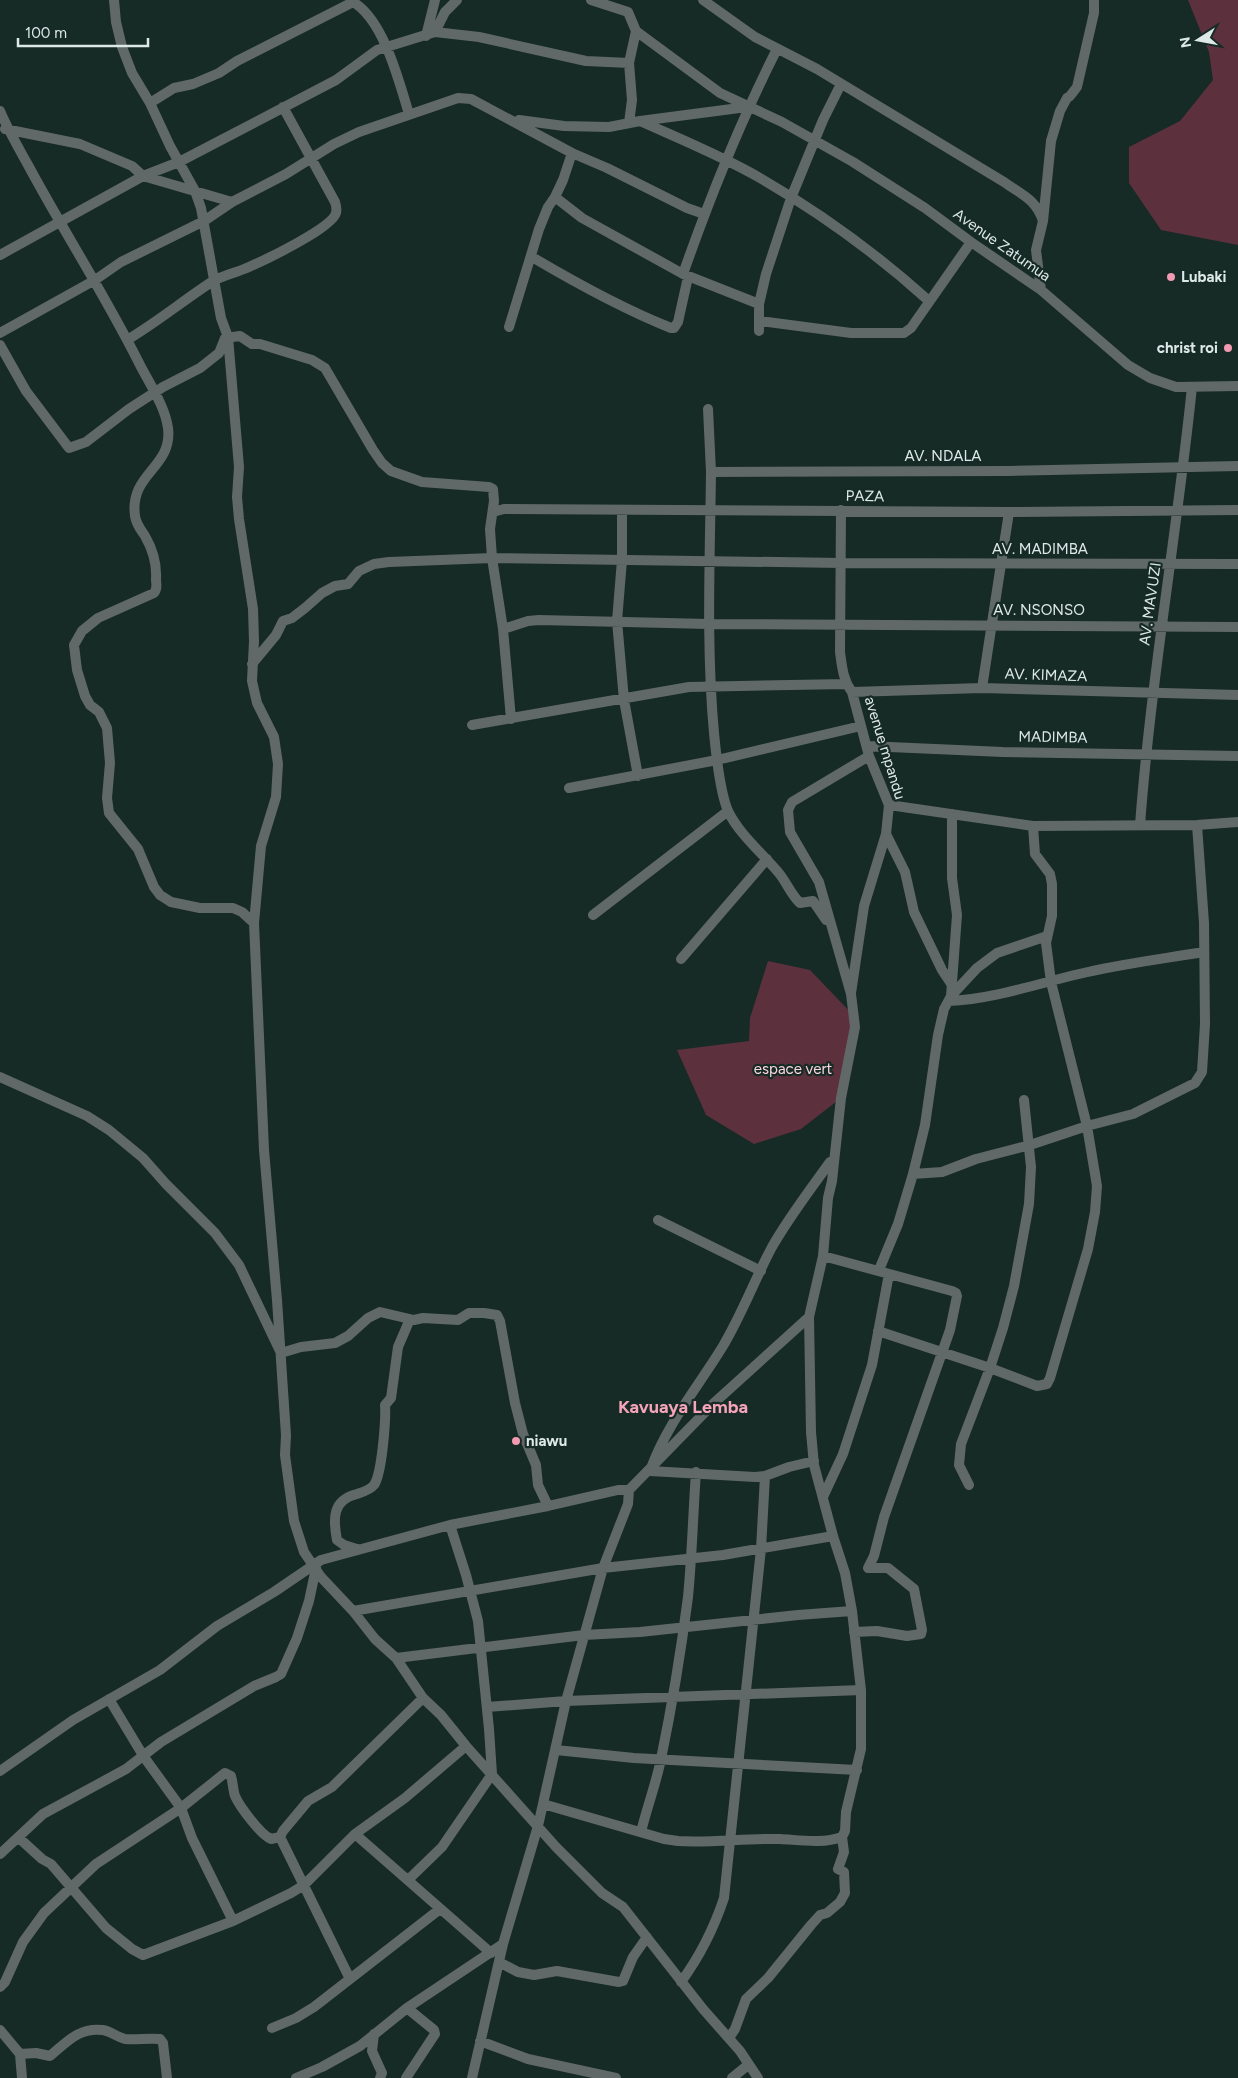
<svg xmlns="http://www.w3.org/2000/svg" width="1238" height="2078" font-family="Figtree,sans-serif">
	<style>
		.green { fill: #5c313d }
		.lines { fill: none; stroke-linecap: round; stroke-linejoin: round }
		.minor { stroke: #606967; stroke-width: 10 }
		.poi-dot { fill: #f19ab1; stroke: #162a26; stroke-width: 2 }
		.labels { text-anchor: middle; stroke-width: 4.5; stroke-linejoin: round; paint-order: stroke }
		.street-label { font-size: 15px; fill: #dde9e7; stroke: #162a26 }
		.poi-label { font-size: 15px; font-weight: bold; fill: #dde9e7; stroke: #162a26; text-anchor: start }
		.park-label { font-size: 15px; fill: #fcd7df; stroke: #162a26 }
		.quarter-label { font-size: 18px; font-weight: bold; fill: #f6a4b9; stroke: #162a26 }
	</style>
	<rect width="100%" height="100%" fill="#162a26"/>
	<path class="green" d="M1188,0h50v245l-77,-15 -32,-47v-36l51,-26 33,-41 -4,-28z
		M768,961l42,9 45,47 -14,81 -40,31 -47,15 -48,-29 -29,-65 72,-9 1,-23z"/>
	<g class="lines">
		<path class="minor" d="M114,0l2,22 6,25 10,26 18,30 20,43 25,45 6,17 20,110 7,19 11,130 -2,30 2,22 14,90 1,32 -2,40 5,22 17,34 4,27 -2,33 -15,49 -7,77 10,227 13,150 9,135 -1,20 9,66 10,31 17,25 32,34 22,28 21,19 27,40 18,17 25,31 90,101 46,46 21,14 80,102 37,42 18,27
			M591,0l37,12 8,19 -7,32 3,37 -3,23
			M703,0l52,37 62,32 187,113c18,13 32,17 39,39
			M636,31l84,62 62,29 71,40 72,46 46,34 70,48 87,75 22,13 26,9 62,-1
			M435,32l10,-20 12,-12
			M426,36l9,-36
			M150,103l24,-15 19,-4 26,-11 18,-12 116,-59c31,18 46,80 56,112
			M0,111c8,19 18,36 28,54 36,67 77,130 111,198 10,20 26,43 29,65 5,40 -39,45 -33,88 1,8 6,14 10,20 8,14 12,27 11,43 0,6 2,9 -2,14l-56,25 -16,13 -8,14 3,25 8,26 5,9 9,7 8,16 3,35 -3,35 2,15 29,36 16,38 6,8 11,7 29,6h33l9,4 12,11
			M519,120l45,6 45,1 31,-6 107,-14
			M640,121c40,18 82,35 120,57 59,34 118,77 169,123
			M5,129l75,15 52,22 11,10 89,26
			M555,197l27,21 101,56 76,30
			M0,255l143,-79 36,-14 157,-82 41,-30 58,-18 44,5 107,24 43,2
			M532,257c44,26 91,52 139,71h3l4,-6 10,-45
			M683,274c27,-77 57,-152 94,-225
			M1041,290l-5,-40 7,-29 8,-80 9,-30 7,-13 3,-2 7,-9 17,-74v-13
			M760,321l91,12h53l7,-5 60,-86
			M509,327l30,-98 9,-22 7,-10 8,-17 9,-27
			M759,331v-27l7,-30 25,-76 32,-78 18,-36
			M0,333l95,-53 26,-18 83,-41 28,-19 54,-28 48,-30 25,-12 99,-34 13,1 101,54 35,15 80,40 17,6
			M127,340c30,-18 57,-40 86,-59 11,-6 25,-9 36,-14 16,-7 83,-39 87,-54 1,-4 0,-8 -1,-11l-52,-95
			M0,345l26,46 43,57 17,-6 43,-33 34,-22 37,-19 19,-15 6,-15 15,-2 12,8h8l52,16 13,8 48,82 9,13 9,8 31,11 67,5 4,2 1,12 -4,28 2,29 11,71 8,90
			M708,409l3,63 297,-1 230,-5
			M711,472c-1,87 -5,174 3,261 2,21 6,59 14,78 11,23 34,42 50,61 8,9 13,23 22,31l13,-2 13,19
			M622,510v50l-5,61 7,79 14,76
			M841,510l-1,142c2,15 3,28 12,40l17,64 20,49 -3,29 -22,72 -13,87
			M493,512l11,-3 505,3 229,-2
			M503,629l25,-8 11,-1 170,4 529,3
			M252,664l24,-29 7,-14 9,-3 13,-10 17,-15 13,-7 13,-2 11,-13 15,-7 15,-2 103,-4 350,5 396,1
			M982,688l27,-176
			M852,692l130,-4 256,7
			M472,725l217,-38 157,-3
			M867,746l136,6 235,4
			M569,788l148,-28 144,-34
			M889,805l144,21 164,-1 41,-3
			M1140,825c11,-147 37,-292 52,-438
			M886,834l19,38 9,40 28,58 10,15
			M593,915l135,-104
			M681,959l86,-100
			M951,996l26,-28 20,-15 50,-17
			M949,1001c44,-2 87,-17 130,-27 41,-10 83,-15 124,-22
			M0,1077l87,39 22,14 34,28 23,26 49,49 24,32 42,88 20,-6 34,-4 13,-7 20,-18 12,-6 34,8 9,-2 35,2 11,-7h15l13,2 3,6 15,82 8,31 13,31 2,20 10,21
			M913,1174l29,-2 34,-13 54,-14 57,-19 46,-12 62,-31 7,-11 3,-48 -1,-101 -7,-98
			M658,1220l103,51
			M823,1256l129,35 4,2 1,3 -7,34 -66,187 -10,39 -6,12h20l26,21 8,41 -1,4 -14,2 -30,-5 -23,1
			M879,1270l19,-46 15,-50 12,-49 13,-90 6,-26 7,-13 6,-81 -5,-37v-64
			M878,1331l112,37 47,18 10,-2 3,-6 38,-129 7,-37 2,-26 -10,-60 -36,-144 -5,-39 6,-27v-32l-2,-10 -15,-20 -2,-28
			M814,1461l-25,6 -24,9 -10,1 -105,-6c16,-46 48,-84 73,-125 19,-32 32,-67 49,-99 17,-30 38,-57 58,-85
			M969,1485l-10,-20 2,-21 29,-76 13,-40 11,-42 15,-82 2,-37 -7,-67
			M823,1497l20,-43 29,-89 17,-91
			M357,1549l-13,-4 -7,-5c-4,-21 -5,-40 20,-46 6,-2 13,-4 17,-9 8,-11 12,-66 11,-80l6,-7 7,-51 12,-28
			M353,1611l250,-43 120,-13 110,-19
			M396,1658l188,-23 56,-3 158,-17 54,-4
			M109,1699l35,58 37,51 11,30 41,83
			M487,1707l79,-6 295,-11
			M556,1750l78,8 223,12
			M0,1771l73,-51 87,-50 57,-44 57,-34 47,-32 129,-35 98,-19 70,-16h11
			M543,1804l121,35 14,2c34,2 68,-3 102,-2 20,1 42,5 62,-2l3,-6 1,-19 15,-63v-59l-9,-79 -7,-38 -12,-37 -19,-71 -3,-33 -2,-115 14,-61 5,-58 4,-17 9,-83 14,-71 -4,-33 -32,-112 -29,-50 -2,-22 4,-8 77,-46
			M641,1832c6,-25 15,-48 20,-73 11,-53 20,-108 27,-162 4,-41 5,-83 8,-125
			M355,1834l136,119
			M19,1838l23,21 9,5 55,64 26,21 11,6 90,-34 58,-28 13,-8 51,-51 50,-36 61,-52
			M0,1854l43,-40 83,-45 35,-27 93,-56 22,-9 5,-3 16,-36 12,-37 7,-33
			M408,1880l34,-33 50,-73 -3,-45 -11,-108 -12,-46 -16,-50
			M499,1962l19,10 16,3 23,-4 62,11 4,-1 10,-24 14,-20
			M350,1979l-70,-142 3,-6 25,-30 24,-14 91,-89
			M681,1982c19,-26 33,-54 43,-84l37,-349 4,-73
			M0,1987l5,-5 18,-40 21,-29 52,-49 85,-56 44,-35 6,3c2,7 2,14 4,20 5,11 25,38 36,43l9,-2
			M272,2028l24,-10 18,-11 126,-98
			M0,2030l20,24 2,24
			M374,2034l-2,17 10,22 -2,5
			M729,2038l6,-9 11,-30 22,-21 43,-53 9,-10 7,-2 13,-11 5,-9 -1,-21 -6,-3 6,-17 -2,-15
			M480,2041l48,18 88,19
			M20,2054l16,-1 14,3c17,-14 29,-29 53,-26 7,1 14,7 22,9 11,1 23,-1 35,0l3,4 4,35
			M296,2078l26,-11 38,-21 47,-38 96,-64
			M406,2078l29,-44 -1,-4 -27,-22
			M472,2078l31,-134 35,-118 28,-125 37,-133 25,-64 1,-14 85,-87 95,-86
			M732,2078l16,-13"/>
	</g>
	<g class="poi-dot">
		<circle cx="1171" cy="277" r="5"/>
		<circle cx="1228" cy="348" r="5"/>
		<circle cx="516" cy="1441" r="5"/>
	</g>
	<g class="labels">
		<g class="street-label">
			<text transform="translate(1002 245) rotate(35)" y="5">Avenue Zatumua</text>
			<text x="943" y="461">AV. NDALA</text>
			<text transform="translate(865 496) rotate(1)" y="5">PAZA</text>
			<text x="1040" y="554">AV. MADIMBA</text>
			<text transform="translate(1150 604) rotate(-82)" y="5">AV. MAVUZI</text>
			<text x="1039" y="615">AV. NSONSO</text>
			<text transform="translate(1046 675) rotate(2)" y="5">AV. KIMAZA</text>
			<text transform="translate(1053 737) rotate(1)" y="5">MADIMBA</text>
			<text transform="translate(885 748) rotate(73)" y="5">avenue mpandu</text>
		</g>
		<g class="poi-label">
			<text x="1181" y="282">Lubaki</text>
			<text x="1218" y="353" text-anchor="end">christ roi</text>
			<text x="526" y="1446">niawu</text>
		</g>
		<g class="park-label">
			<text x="793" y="1074">espace vert</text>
		</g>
		<g class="quarter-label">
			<text x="683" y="1413">Kavuaya Lemba</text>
		</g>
	</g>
	<g transform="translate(1198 40) rotate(259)" stroke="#162a26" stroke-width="4" paint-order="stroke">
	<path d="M0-4L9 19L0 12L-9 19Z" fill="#dde9e7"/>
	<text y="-8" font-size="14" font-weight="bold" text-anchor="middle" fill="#dde9e7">N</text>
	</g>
	<path d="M18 38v8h130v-8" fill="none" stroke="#dde9e7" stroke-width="2.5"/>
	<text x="25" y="38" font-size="15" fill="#dde9e7" stroke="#162a26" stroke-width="4" paint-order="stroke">100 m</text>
</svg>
